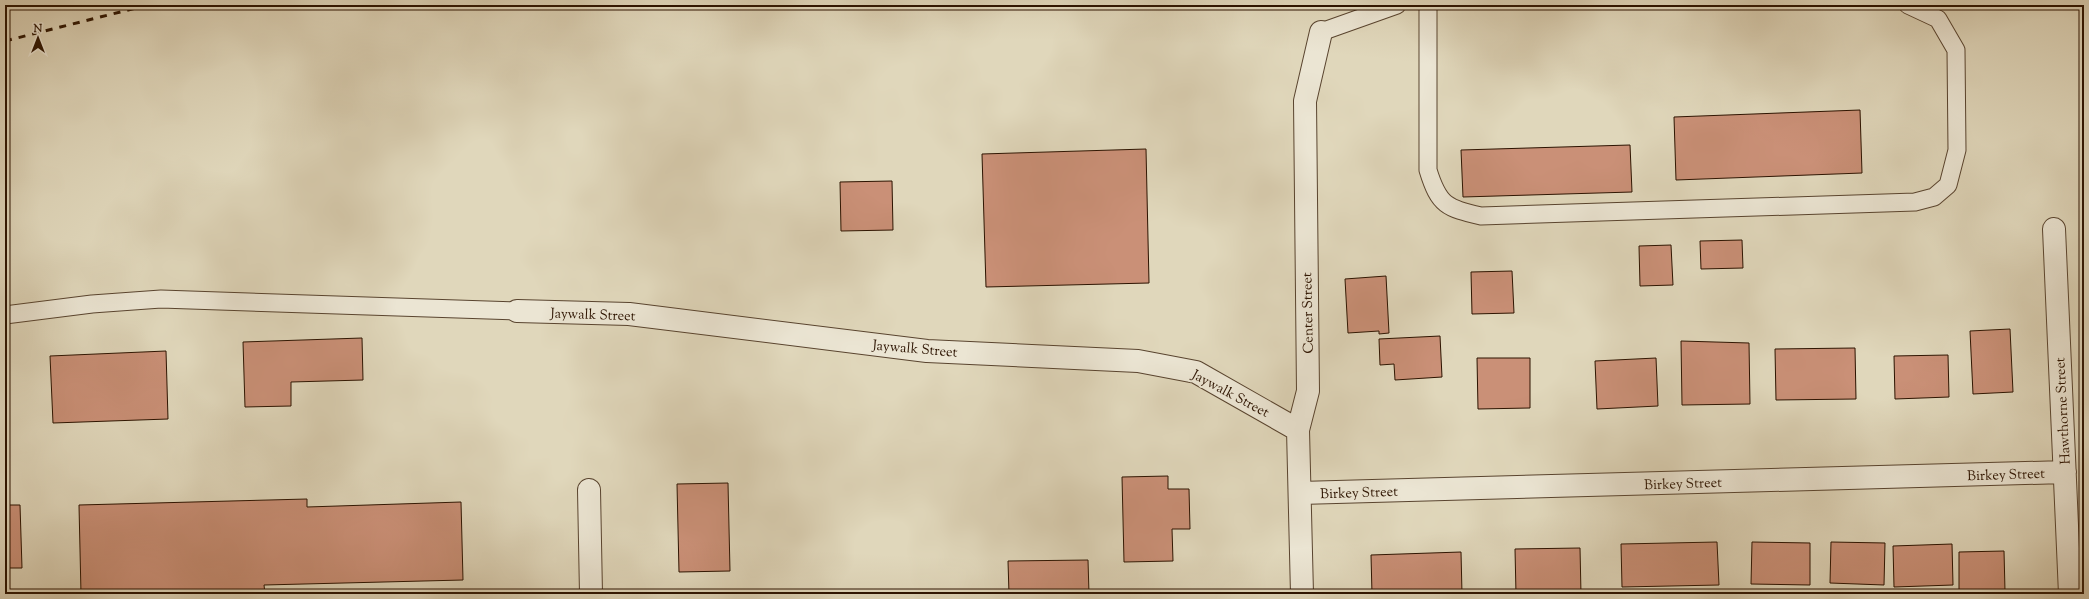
<svg xmlns="http://www.w3.org/2000/svg" width="2089" height="599" font-family="'Sorts Mill Goudy',serif">
	<style>
		.building { fill: #ca9077; stroke: #2c1300 }
		.lines { fill: none; stroke-linecap: round; stroke-linejoin: round }
		.service-casing { stroke: #59442f; stroke-width: 19 }
		.minor-casing { stroke: #59442f; stroke-width: 24 }
		.service { stroke: #ebe5d3; stroke-width: 17 }
		.minor { stroke: #ebe5d3; stroke-width: 22 }
		.rail { stroke: #2c1300; stroke-width: 3; stroke-dasharray: 7 7; stroke-linecap: butt }
		.labels { text-anchor: middle; stroke-width: 4; stroke-linejoin: round; paint-order: stroke }
		.street-label { font-size: 14px; fill: #2c1300; stroke: #ebe5d3 }
	</style>
	<rect width="100%" height="100%" fill="#e0d7bb"/>
	<filter id="stains"><feTurbulence type="fractalNoise" baseFrequency=".005" numOctaves="4"/><feColorMatrix values="0 0 0 0 .2 0 0 0 0 .09 0 0 0 0 .02 0 0 0 .5 -.17"/></filter>
	<radialGradient id="worn" r=".72"><stop offset=".6" stop-color="#630" stop-opacity="0"/><stop offset="1" stop-color="#630" stop-opacity=".3"/></radialGradient>
	<path class="building" d="M1860,110l2,63 -186,7 -2,-63z
		M1630,145l2,47 -169,5 -2,-47z
		M1146,149l3,134 -163,4 -4,-133z
		M892,181l1,49 -52,1 -1,-49z
		M1742,240l1,28 -42,1 -1,-28z
		M1671,245l2,40 -33,1 -1,-40z
		M1512,271l2,42 -42,1 -1,-42z
		M1386,276l3,57 -10,1v-3l-31,2 -3,-54z
		M2010,329l3,63 -40,2 -3,-63z
		M1440,336l2,41 -47,3 -1,-16 -14,1 -1,-26z
		M362,338l1,42 -72,2v24l-46,1 -2,-65z
		M1681,341l68,2 1,61 -68,1z
		M1855,348l1,51 -80,1 -1,-51z
		M166,351l2,68 -115,4 -3,-67z
		M1948,355l1,42 -54,2 -1,-43z
		M1477,358h53v50l-52,1z
		M1656,358l2,48 -61,3 -2,-48z
		M1168,476v13h21l1,40h-18l1,32 -49,1 -2,-85z
		M728,483l2,88 -51,1 -2,-88z
		M307,499v8l154,-5 2,78 -199,5 1,9h-184l-2,-89z
		M5,505h15l2,63h-17z
		M1717,542l2,43 -97,2 -1,-43z
		M1752,542l58,1v42l-59,-1z
		M1831,542l54,1 -1,42 -54,-2z
		M1952,544l1,41 -59,2 -1,-41z
		M1580,548l1,46h-65l-1,-45z
		M2004,551l1,40 -46,1v-40z
		M1461,552l1,42h-90l-1,-39z
		M1088,560l1,34h-80l-1,-33z"/>
	<g class="lines">
		<defs>
			<path id="service" d="M1428,5v165c11,36 19,38 53,46l434,-14 19,-5 14,-12 9,-35 -1,-100 -18,-31 -30,-14
				M1321,32l76,-27
				M5,315l87,-11 69,-5 356,12"/>
			<path id="minor" d="M2054,229l16,365
				M517,311l112,3 298,37 211,10 58,11 102,58
				M589,490l2,104
				M1300,493l765,-21
				M1302,594l-4,-164 10,-39 -3,-290 16,-69"/>
		</defs>
		<use href="#service" class="service-casing"/>
		<use href="#minor" class="minor-casing"/>
		<use href="#service" class="service"/>
		<use href="#minor" class="minor"/>
		<path class="rail" d="M5,41l143,-36"/>
	</g>
	<g class="labels">
		<g class="street-label">
			<text transform="translate(1307 313) rotate(-91)" y="5">Center Street</text>
			<text transform="translate(593 314) rotate(2)" y="5">Jaywalk Street</text>
			<text transform="translate(915 348) rotate(5)" y="5">Jaywalk Street</text>
			<text transform="translate(1231 393) rotate(28)" y="5">Jaywalk Street</text>
			<text transform="translate(2062 411) rotate(-93)" y="5">Hawthorne Street</text>
			<text transform="translate(2006 474) rotate(-2)" y="5">Birkey Street</text>
			<text transform="translate(1683 483) rotate(-2)" y="5">Birkey Street</text>
			<text transform="translate(1359 492) rotate(-2)" y="5">Birkey Street</text>
		</g>
	</g>
	<rect width="2089" height="599" fill="none" stroke="#e0d7bb" stroke-width="20"/>
	<rect x="6" y="6" width="2077" height="587" fill="none" stroke="#2c1300" stroke-width="2"/>
	<rect x="10" y="10" width="2069" height="579" fill="none" stroke="#2c1300"/>
	<g transform="translate(38 38)" stroke="#ebe5d3" stroke-width="3" paint-order="stroke">
	<path d="M0-3L7 15L0 10L-7 15Z" fill="#2c1300"/>
	<text y="-6" font-size="11" font-weight="bold" text-anchor="middle" fill="#2c1300">N</text>
	</g>
	<rect width="100%" height="100%" filter="url(#stains)"/>
	<rect width="100%" height="100%" fill="url(#worn)"/>
</svg>
